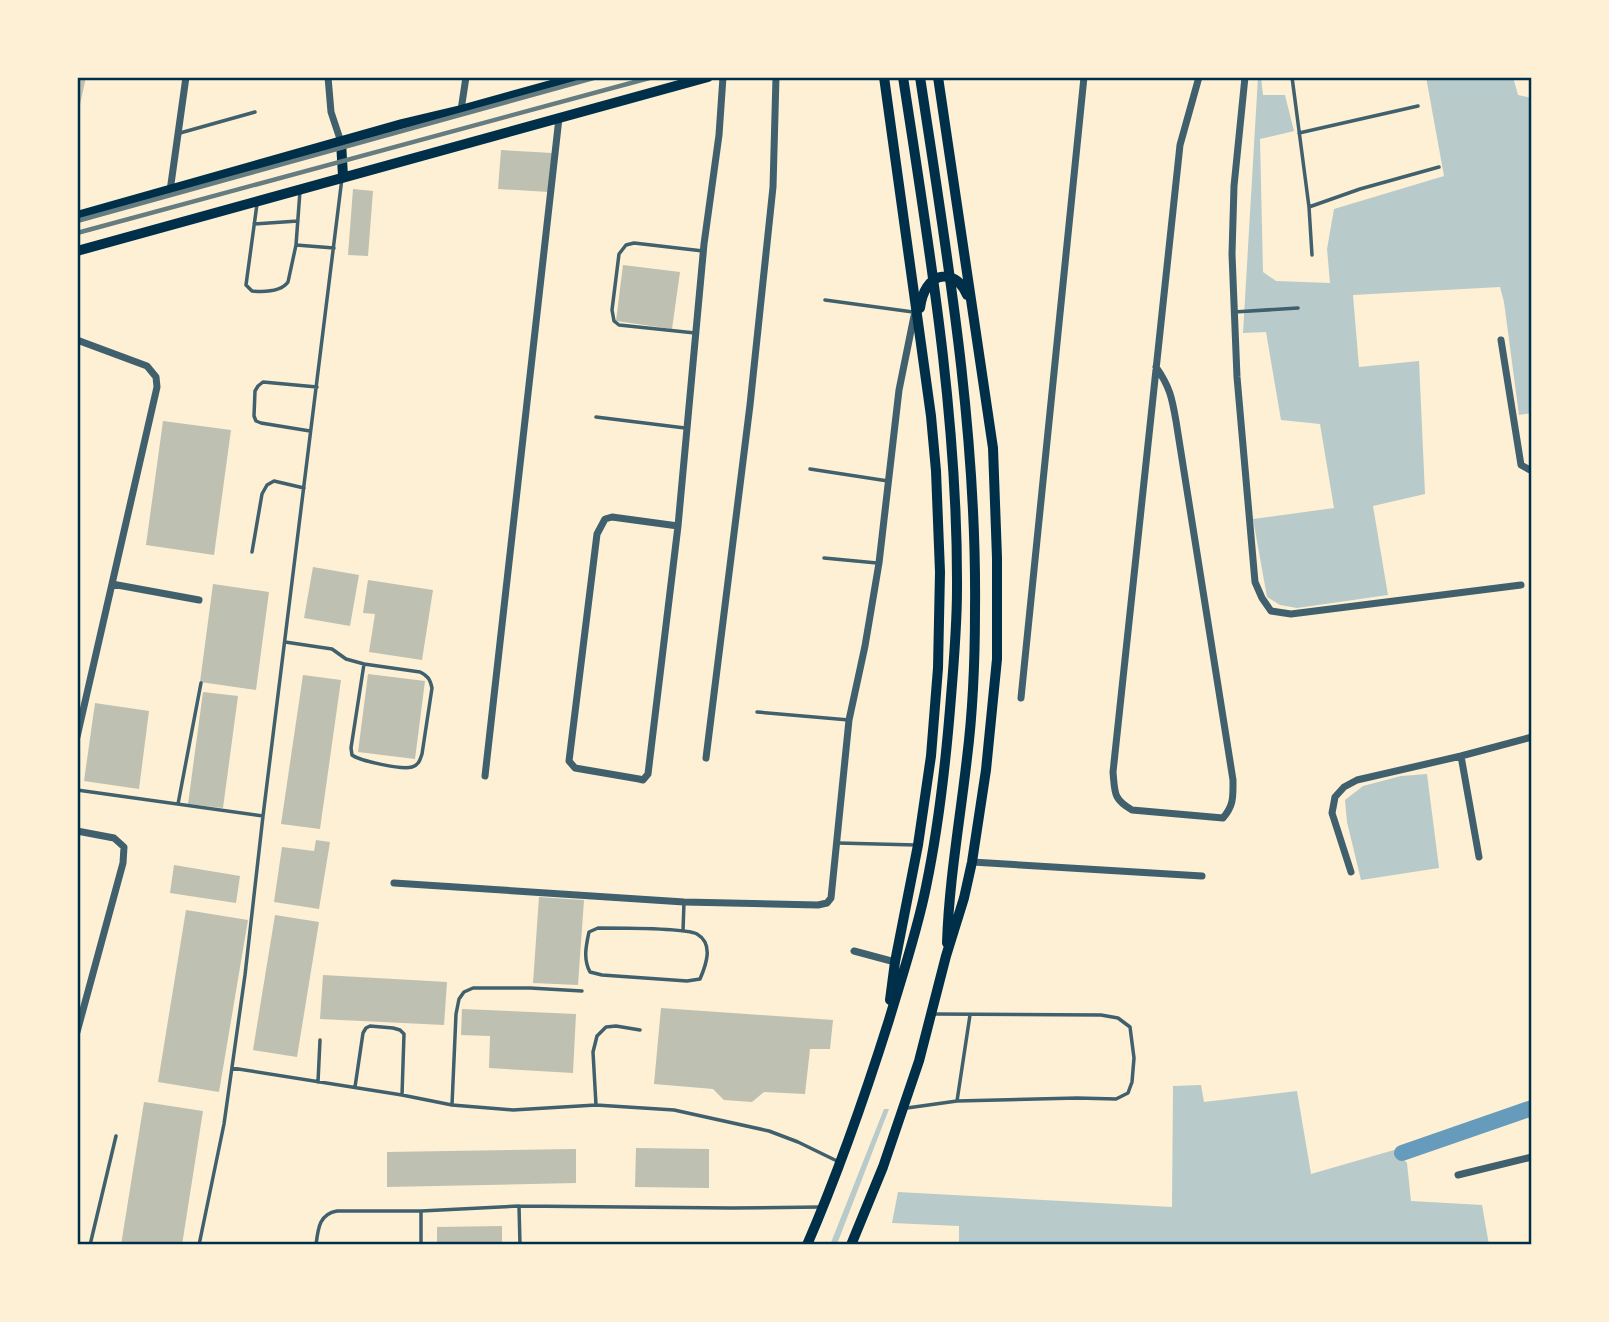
<svg xmlns="http://www.w3.org/2000/svg" width="1609" height="1322" font-family="'Noto Serif',serif">
	<style>
		.green { fill: #b9caca }
		.lines { fill: none; stroke-linecap: round; stroke-linejoin: round }
		.canal { stroke: #669bbc; stroke-width: 16 }
		.building { fill: #bec0b2 }
		.service { stroke: #3f606c; stroke-width: 3.5 }
		.minor { stroke: #3f606c; stroke-width: 7 }
		.secondary { stroke: #003049; stroke-width: 10 }
		.primary { stroke: #003049; stroke-width: 10 }
		.rail { stroke: #657d81; stroke-width: 4.5 }
		.neatline { fill: none; stroke: #003049; stroke-width: 2.5 }
	</style>
	<rect width="100%" height="100%" fill="#fdf0d5"/>
	<path class="green" d="M1258,77h3l2,18h22l9,36 -34,8 3,133 13,9 54,2 -3,-34 7,-40 110,-33 -18,-99h87l5,18 14,3v315l-13,2 -15,-113 -4,-15 -147,8 6,72 60,-6 6,133 -52,12 15,89 -91,13 -17,-3 -13,-8 -14,-78 81,-11 -14,-84 -39,-4 -15,-88 -23,1z
		M1427,774l12,94 -78,12 -14,-58 -2,-22 18,-14 38,-10z
		M1201,1085l3,17 93,-11 14,83 83,-24 13,13 4,38 71,4 7,40h-530v-19l-67,-3 6,-31 274,15 1,-121z
		M884,1109h5l-50,130 -3,6h-6z"/>
	<g class="lines">
		<path class="canal" d="M1402,1153l130,-45"/>
	</g>
	<path class="building" d="M77,77h9l-8,37 -1,-1z
		M501,150l51,3 -3,39 -51,-3z
		M353,189l20,2 -5,65 -20,-1z
		M623,265l57,7 -8,57 -56,-8z
		M163,421l68,9 -17,125 -68,-10z
		M313,567l46,8 -9,51 -46,-8z
		M368,580l65,10 -11,70 -53,-8 6,-38 -12,-1z
		M213,584l56,8 -13,98 -56,-8z
		M368,674l57,7 -10,78 -57,-7z
		M303,675l38,5 -21,149 -39,-5z
		M203,692l35,4 -15,112 -35,-4z
		M95,703l54,8 -10,78 -55,-8z
		M316,840l14,2 -11,67 -45,-7 8,-55 32,4z
		M174,865l66,11 -4,27 -66,-10z
		M539,897l45,3 -6,85 -45,-2z
		M186,910l62,10 -29,172 -61,-10z
		M275,915l44,7 -22,135 -44,-7z
		M323,975l124,7 -3,43 -124,-6z
		M661,1008l172,12 -3,29h-20l-5,45 -41,-2 -12,10 -28,-2 -11,-11 -59,-5z
		M462,1009l114,5 -3,59 -84,-5 1,-32 -29,-1z
		M144,1102l59,9 -21,134h-61z
		M636,1148l73,1v39l-74,-1z
		M576,1149v34l-189,4v-35z
		M502,1226v19h-65v-18z
		M362,1242h44v3h-44z"/>
	<g class="lines">
		<path class="service" d="M1292,77l17,130 3,48
			M180,133l75,-21
			M1299,133l119,-27
			M257,204l-11,81 6,6c12,1 29,1 36,-9l8,-37 38,3
			M1309,207l51,-18 79,-22
			M254,224l44,-3
			M296,245l4,-54
			M825,300l88,12
			M1234,312l64,-4
			M695,333l-76,-8 -5,-4 -2,-11 7,-56 7,-9 8,-2 69,8
			M596,417l89,11
			M310,431l-49,-8 -5,-2 -2,-5 1,-25 3,-5 5,-4 54,5
			M810,469l78,12
			M252,552l10,-58 5,-9 7,-4 30,7
			M824,558l53,5
			M285,642l47,7 14,10 18,5 56,8c8,4 10,7 12,16l-10,66c-2,6 -3,11 -10,13 -10,3 -52,-6 -60,-12l-1,-7 13,-84
			M757,712l92,8
			M77,790l186,26
			M178,804l23,-121
			M838,843l78,2
			M598,928c17,0 88,0 99,6 17,10 9,31 3,45l-13,2 -85,-6 -12,-3c-7,-13 -4,-26 -1,-40z
			M683,931l1,-29
			M232,1068l170,27 50,10 61,5 83,-5 78,5 95,21 29,11 39,19
			M318,1082l2,-42
			M355,1087l8,-54 3,-5 4,-2 23,2 7,2 4,4 -2,61
			M957,1101l13,-86
			M452,1105l4,-91 3,-15 5,-7 9,-4h57l52,3
			M596,1105l-3,-53 4,-16 9,-9 10,-1 24,4
			M907,1108l50,-7 120,-3 39,1 12,-6 4,-11 2,-24 -4,-31 -12,-9 -17,-3 -167,-1
			M519,1206l1,39
			M90,1245l26,-109
			M199,1245l25,-121 21,-149 18,-159 79,-638
			M316,1245c2,-16 3,-31 21,-34h84l98,-5 212,2 90,-1
			M421,1245v-34"/>
		<path class="minor" d="M328,77l3,35 10,30
			M1245,77l-11,109 -2,68 5,123 18,205 7,16 9,13 20,3 230,-29
			M461,110l5,-33
			M170,191l16,-114
			M77,340l70,26 9,11 1,10 -80,350
			M1501,340l20,125 9,5h2
			M1156,367c14,20 16,31 20,54l57,359c0,17 1,25 -10,38l-91,-8c-19,-11 -17,-17 -19,-38l67,-627 19,-68
			M678,526l-66,-9 -7,2 -8,15 -28,227 6,7 64,11 4,1 5,-6 30,-248 26,-282 15,-109 4,-58
			M112,584l87,16
			M1021,698l63,-621
			M1461,756l18,101
			M706,758l44,-353 23,-218 3,-110
			M485,776l74,-658
			M77,831l37,7 10,9 -1,16 -46,169
			M972,862l230,14
			M1351,872l-19,-59 3,-16 9,-10 13,-7 104,-24 71,-19
			M394,883l290,19 134,3 9,-2 4,-5 18,-178 16,-74 14,-83 20,-173 15,-74
			M854,951l41,11
			M1458,1175l74,-18"/>
		<path class="secondary" d="M341,142l2,34
			M77,216l325,-92 59,-14 119,-33
			M77,251l631,-174"/>
		<path class="primary" d="M884,77l47,339 5,55 4,101 -2,96 -7,88 -13,89 -23,117 -5,38
			M920,77c27,178 57,352 55,533 0,48 -2,100 -8,148 -7,62 -18,123 -20,185
			M920,308c1,-7 3,-15 7,-21 13,-19 33,-10 40,8
			M807,1245c32,-74 58,-149 82,-225 13,-44 28,-88 37,-133 13,-62 20,-126 25,-190 3,-36 6,-72 6,-108 1,-172 -28,-342 -54,-512
			M851,1245l32,-78 36,-106 27,-105 18,-58 8,-36 14,-92 11,-111v-101l-4,-110 -55,-371"/>
		<path class="rail" d="M77,221l520,-144
			M77,233l576,-156"/>
	</g>
	<rect width="1609" height="1322" fill="none" stroke="#fdf0d5" stroke-width="158"/>
	<rect x="79" y="79" width="1451" height="1164" class="neatline"/>
</svg>
